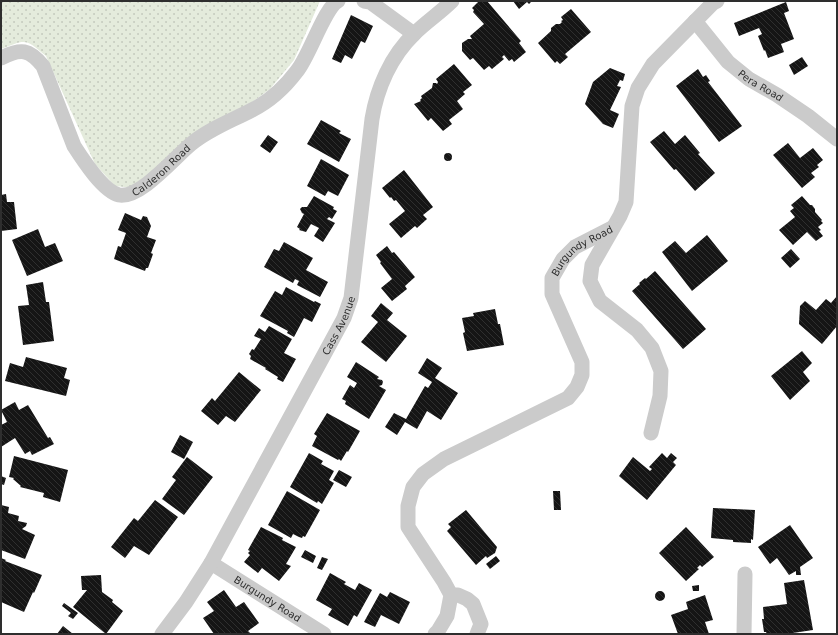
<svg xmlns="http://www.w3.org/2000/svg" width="838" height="635" font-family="'DejaVu Sans',sans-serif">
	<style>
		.grass { fill: url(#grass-dots) }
		.building { fill: url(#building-back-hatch) }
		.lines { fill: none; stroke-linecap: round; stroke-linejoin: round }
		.street { stroke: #cbcbcb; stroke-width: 15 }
		.labels { text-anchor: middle; stroke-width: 4; stroke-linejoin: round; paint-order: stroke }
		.street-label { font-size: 10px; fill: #2e2e2e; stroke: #fff }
	</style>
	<defs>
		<pattern id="grass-dots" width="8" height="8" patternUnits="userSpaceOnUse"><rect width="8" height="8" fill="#e4ebdc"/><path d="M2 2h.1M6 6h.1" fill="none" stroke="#c4cabd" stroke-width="1.8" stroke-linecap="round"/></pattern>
		<pattern id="building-back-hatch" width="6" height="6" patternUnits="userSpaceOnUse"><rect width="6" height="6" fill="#151515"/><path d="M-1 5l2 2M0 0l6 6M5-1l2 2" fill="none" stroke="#2f2f2f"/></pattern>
	</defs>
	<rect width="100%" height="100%" fill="#fff"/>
	<path class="grass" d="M1,1h319l-26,59 -24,29 -136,99 -19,-2 -20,-22 -49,-108c-21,-18 -20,-17 -45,-7z"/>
	<path class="building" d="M479,1h8l34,40 -2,2 7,9 -12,10 -2,-3 -3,2 -5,-6 -2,2 2,2 -12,10 -3,-3 -5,4 -11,-12 -3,2 -8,-9v-8l6,-4h4l-2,-3 14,-12 -11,-12 1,-2 -2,-2z
		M513,1h19l-3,3 -2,-2 -8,7z
		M786,2l3,9 -5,2 10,26 -13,5 3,8 -16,6 -3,-8 -1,1 -6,-15 4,-2 -3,-6 -20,8 -5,-13z
		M571,9l20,23 -26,22 3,3 -8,7 -3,-3 -2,2 -17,-20 13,-12v-3l5,-4h4l2,-2 -1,-1 2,-1 -2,-3z
		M351,15l22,11 -8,17 -4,-2 -9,18 -7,-4 -4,8 -9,-4z
		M802,57l6,9 -14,9 -5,-10z
		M454,64l18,21 -9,7 2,2 -8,7 6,8 -14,11 3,4 -9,7 -12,-13 -3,3 -14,-17 7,-3 -1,-1 2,-2 -1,-2 11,-8 1,-5h3l1,1 1,-2 -2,-3z
		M610,68l15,6 -2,7 -3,-1 -3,6 4,1 -11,23 9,4 -6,14 -10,-4 -18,-20 8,-22z
		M698,69l5,8 3,-2 4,6 -2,1 34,44 -23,16 -43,-56z
		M321,120l20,11 -2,2 12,6 -12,23 -32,-18z
		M664,131l11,13 10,-9 15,18 -2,1 17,19 -20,18 -19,-22 -2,1 -24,-28z
		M268,135l10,7 -8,11 -10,-7z
		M788,143l12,15 13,-10 10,12 -6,5 2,2 -8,6 4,4 -13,11 -29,-33z
		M444 157a4 4 0 1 1 8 0a4 4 0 1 1-8 0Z
		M321,159l28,16 -11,21 -10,-5 -3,5 -18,-10z
		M404,170l29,37 -10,8 4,4 -10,9 -2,-2 -14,12 -12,-14 16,-13 -9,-11 -2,1 -3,-4 -1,1 -8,-10z
		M6,194l1,8h7l3,27 -16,2v-36z
		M314,196l20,11 -1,2 4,2 -5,8 -3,-2 -2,2 8,4 -12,19 -9,-6 5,-8 -8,-4 -5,8 -7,-2 1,-1 -3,-2 7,-13 -2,-1 -2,-4 2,-2h5z
		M802,196l8,9h2l3,4v3l7,8 -1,1 2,2 -5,4 3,3 -2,1 4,5 -7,5 -9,-9 -14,13 -14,-15 16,-13 -5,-6 4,-3 -3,-3z
		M125,213l16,7 2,-4 4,1 4,9 -4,11 9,3 -5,13 2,1 -5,14h-2l-1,3 -31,-12 4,-13 3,1 5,-14 -8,-3z
		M38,229l7,18 10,-4 8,18 -36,15 -15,-36z
		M707,235l21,26 -36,30 -30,-39 13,-11 11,12z
		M284,242l29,16 -7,12 22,12 -8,15 -23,-12 2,-4 -4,-2 -2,4 -29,-16 10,-18 5,2z
		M387,246l5,7 2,-1 21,25 -10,9 2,3 -15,12 -11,-13 11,-9 -12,-16 1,-1 -5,-7z
		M791,249l9,10 -10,9 -9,-10z
		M655,271l51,58 -23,20 -51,-58 8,-7 -1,-1 6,-5 1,1z
		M43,282l3,20h3l5,39 -31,4 -5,-39 11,-1 -3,-20z
		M286,287l28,15 1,-1 6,3 -9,18 -8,-4 -10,19 -7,-4 1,-2 -28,-15 15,-25 7,4z
		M837,296v30l-15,18 -23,-20 1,-18 5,-5 11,9 10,-11 5,4z
		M381,303l12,10 -6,7 20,16 -21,26 -25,-20 17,-20 -7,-6z
		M495,309l3,15h2l4,21 -37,6 -4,-18 2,-1 -3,-14 12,-2 -1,-3z
		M269,326l23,13 -8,14 12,6 -13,23 -6,-3 1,-2 -13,-8 1,-1 -16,-9 1,-3 -2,-2 3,-5 2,1 7,-11 -7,-3 5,-8 6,4z
		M802,351l10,12 -9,9 7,9 -20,19 -19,-24z
		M26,357l41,11 -3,10 6,2 -4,16 -61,-15 5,-18 13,4z
		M427,358l15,10 -7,10 23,15 -17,27 -14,-9 -10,18 -12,-7 -8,13 -12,-8 9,-14 12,6 19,-33 3,2 4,-6 -14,-9z
		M356,362l23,15 -2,2 5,1 1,2 -1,3 -3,1 7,4 -17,29 -24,-15 1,-3 -4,-2 8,-14 4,3 3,-5 -10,-6z
		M239,372l22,18 -26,32 -9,-6 -8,9 -17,-14 11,-13 3,3z
		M15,402l4,8 9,-5 20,33 2,-1 4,7 -22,11 -2,-4 -5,3 -10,-16 -14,9v-22l6,-3 -6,-12z
		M327,413l33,18 -12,21 -1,-1 -6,10 -2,-2 -1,1 -26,-14 5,-10 -3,-2z
		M180,435l13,7 -9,17 -13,-7z
		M309,453l14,8 -2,3 13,7 -5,9 5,3 -12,21 -4,-3 -1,2 -27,-16z
		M662,453l5,5 4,-5 6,5 -4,4 3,3 -29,35 -28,-24 14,-19 17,14 2,-2 -3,-2z
		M14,456l54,14 -8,32 -17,-5 1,-4 -24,-6 1,-1 -8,-7 1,-1 -5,-1z
		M187,457l26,20 -29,38 -22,-16 14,-19 -4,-3z
		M339,470l13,7 -6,10 -13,-7z
		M1,476l5,2 -2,7 -3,-1z
		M287,491l33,19 -15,27 -2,-1 -1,2 -3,-1 -6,-3 -2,4 -23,-13z
		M553,491h7l1,19h-7z
		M155,500l23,17 -29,38 -15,-9 -9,12 -14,-11 23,-29 4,3z
		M1,505l8,2 -1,6 11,3 -1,5 9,2 -1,3 -4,3 13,6 -10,24 -24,-9z
		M713,508l42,2 -2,30 -2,-1v4l-18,-1v-2l-22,-2z
		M466,510l31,37 -2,6 -8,5 -1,-2 -10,9 -29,-34 4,-4 -3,-3z
		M790,525l23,33 -13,9 1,8h-5v-4l-7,4 -12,-17 -7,6 -12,-17z
		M261,527l22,11 -1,2 14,7 -10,17 5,2 -12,15 -17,-13 -4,5 -14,-11 6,-7 -2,-2 2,-2 -2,-1z
		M686,527l28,30 -12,10 -2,-2 -3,3 2,1 -13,12 -27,-28z
		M305,550l11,6 -3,7 -12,-6z
		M496,556l4,5 -10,8 -4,-5z
		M322,557l6,2 -6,11 -5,-2z
		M1,558l5,2 -1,1 37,14 -8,18 -1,-1 -9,20 -23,-10z
		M330,573l16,9 -2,2 11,6 4,-7 13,7 -15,27 -3,-2 -6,11 -20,-11 4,-6 -16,-9z
		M101,575l1,17 11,8 -1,2 11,9 -17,23 -33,-27 14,-17h-5l-1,-14z
		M804,580l9,50 -27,4h-19l-1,-2h-2l-2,-13h2l-1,-12 24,-3 -3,-21z
		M699,585v6h-6l-1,-5z
		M224,590l12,17 8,-5 15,21 -11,8 2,2 -1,1h-35l-11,-16 11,-7 -7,-9z
		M655 596a5 5 0 1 1 10 0a5 5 0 1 1-10 0Z
		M390,592l20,10 -11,22 -18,-9 -6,12 -11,-5 16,-29 7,4z
		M705,595l8,25 -8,2 4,12h-31l-7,-19 17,-6 -2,-7z
		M64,603l14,10 -5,6 -5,-3 3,-3 -9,-7z
		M63,626l10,8h-16z"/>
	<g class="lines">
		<g class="street">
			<path d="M364,1l6,1 44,32"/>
			<path id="s1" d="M695,21l33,41 21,17 28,16 31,21 29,23"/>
			<path id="s2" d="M1,58c20,-10 28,-9 42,8l31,80c9,14 29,45 45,49 21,4 56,-38 72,-51 18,-15 40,-23 61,-34 18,-9 33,-23 45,-39 12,-14 28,-64 41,-70"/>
			<path d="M651,433l9,-37 1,-25 -9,-23 -15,-18 -37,-29 -10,-20 2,-16 28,-49 6,-14 6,-96 6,-18 15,-24 60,-61 4,-2"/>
			<path id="s3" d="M211,563l113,71"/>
			<path d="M451,595h7l9,4 6,5 8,20 -4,10"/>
			<path id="s4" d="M162,634l24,-32 25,-39 133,-245 7,-20 21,-179c5,-31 19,-63 42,-85 12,-12 26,-21 38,-33"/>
			<path id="s5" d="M435,634l3,-3 9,-15 4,-21 -7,-13 -36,-55v-21l5,-19 10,-13 21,-15 124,-61 9,-11 5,-12v-13l-30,-68v-16l11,-19 12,-12 37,-19"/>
			<path d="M744,634l1,-60"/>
		</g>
	</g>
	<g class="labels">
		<g class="street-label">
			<text dy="4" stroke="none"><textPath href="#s1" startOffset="93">Pera Road</textPath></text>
			<text dy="4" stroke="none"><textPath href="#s2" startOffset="252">Calderon Road</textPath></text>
			<text dy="4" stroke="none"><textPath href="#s5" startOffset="517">Burgundy Road</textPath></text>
			<text dy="4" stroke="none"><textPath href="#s4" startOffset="356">Cass Avenue</textPath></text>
			<text dy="4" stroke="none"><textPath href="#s3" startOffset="67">Burgundy Road</textPath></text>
		</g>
	</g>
	<rect width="838" height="635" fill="none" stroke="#2e2e2e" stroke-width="4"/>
</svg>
